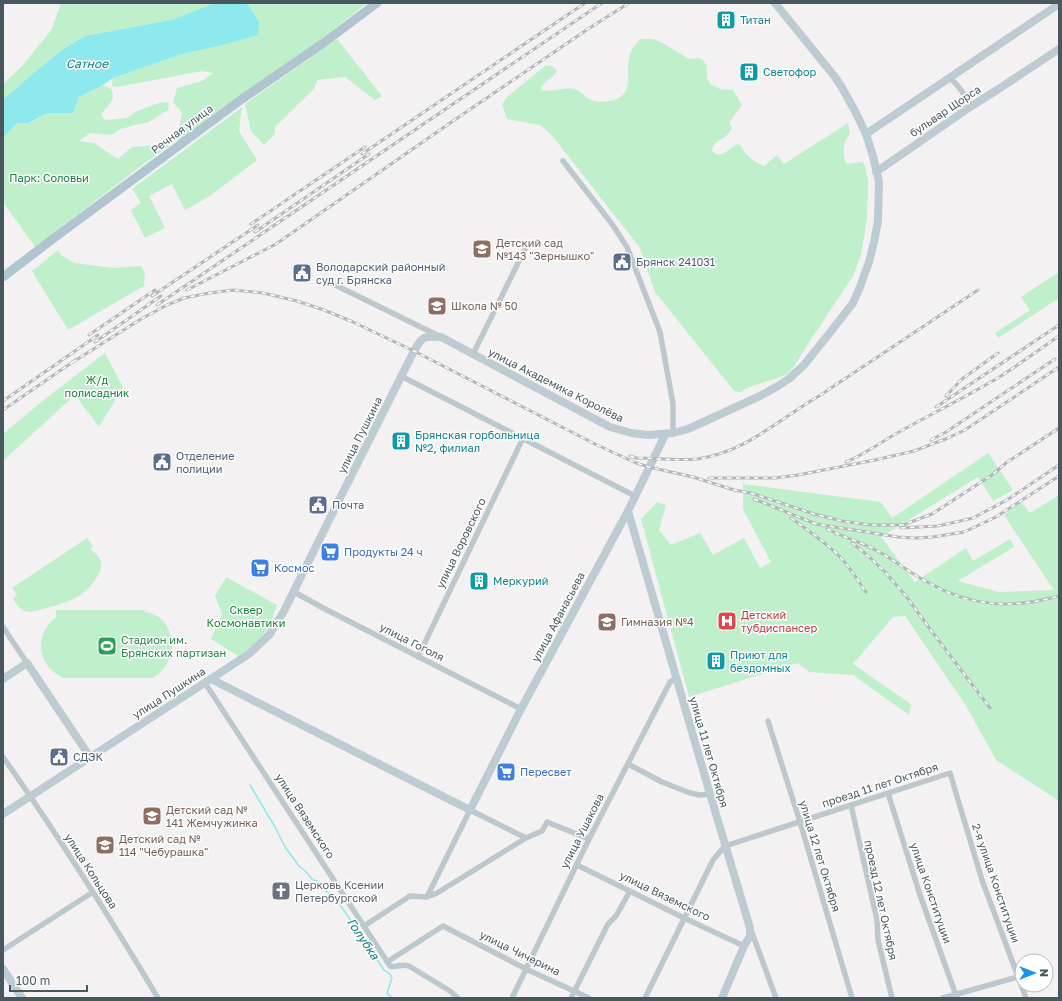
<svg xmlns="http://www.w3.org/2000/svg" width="1062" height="1001" font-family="'Golos Text',sans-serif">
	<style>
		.green { fill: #c0f0cb }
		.water { fill: #8de9ee }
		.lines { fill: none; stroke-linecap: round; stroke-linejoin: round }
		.stream { stroke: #8de9ee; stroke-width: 1.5 }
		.street { stroke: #bdc8ce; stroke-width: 5.5 }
		.secondary { stroke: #bdcbd3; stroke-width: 8 }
		.primary { stroke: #b1c5d0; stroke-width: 9 }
		.rail-casing { stroke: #b3b8bb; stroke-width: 3 }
		.rail { stroke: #fff; stroke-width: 1.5; stroke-dasharray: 4.5; stroke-linecap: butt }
		.labels { text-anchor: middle; stroke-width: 3; stroke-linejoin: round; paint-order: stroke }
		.culture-label { font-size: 11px; fill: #0d838f; stroke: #fff; text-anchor: start }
		.street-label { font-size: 11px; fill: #49585f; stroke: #fff }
		.park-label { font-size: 11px; fill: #17833c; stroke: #fff }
		.education-label { font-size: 11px; fill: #785e54; stroke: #fff; text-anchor: start }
		.service-label { font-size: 11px; fill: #4e5e75; stroke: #fff; text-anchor: start }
		.shop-label { font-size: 11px; fill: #366cbe; stroke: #fff; text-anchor: start }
		.health-label { font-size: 11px; fill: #be3a42; stroke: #fff; text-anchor: start }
		.leisure-label { font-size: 11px; fill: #27864d; stroke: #fff; text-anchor: start }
		.worship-label { font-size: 11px; fill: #5b616d; stroke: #fff; text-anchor: start }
		.water-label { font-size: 12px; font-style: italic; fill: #0c8288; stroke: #fff }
	</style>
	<rect width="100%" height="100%" fill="#f3f1f2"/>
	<path class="green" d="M61,3h154l-44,17 -86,16 -22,13 -34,28 -26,23v-16l19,-18 30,-37z
		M245,3h122l-47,37 -138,102 -13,-6 10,-7 3,-16 -9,-11 4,-14 25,-7 11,-8 -11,-2 -85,16 -5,-1 1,-8 69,-24 52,-13 15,-35z
		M337,39l45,57 -7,4 -30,-23 -28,3 -3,9 -39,38v7l-11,11 -13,-14 -6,-27z
		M641,39h12l10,4 26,16 11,-1 3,2 4,6v12l3,6 10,5 13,1 9,15 -12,16v4l2,2c-1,2 -1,4 -3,6 -5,7 -16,7 -17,18 8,8 17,-1 24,-7l4,1c8,12 11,15 24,21l13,-11 7,9 64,-41c0,3 2,7 2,10 -1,3 -4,6 -5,9 -2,6 -2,17 2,22l15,-2 3,4 3,15 -1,37 -6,37 -8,21 -47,71 -13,21 -7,7 -42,14 -3,3 -7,-1 -79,-99 -15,-44 -86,-110 -11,-11 -3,-2 -33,-6 -5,-15 5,-7 38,-31c5,-1 9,0 12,5 -4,7 -11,9 -16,16l1,3c11,3 22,-4 33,-1 6,2 10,9 16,11 12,4 32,2 36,-13 2,-5 1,-10 1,-15 -1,-13 3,-25 13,-33z
		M103,85l8,4c1,2 2,4 2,7 1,5 -9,14 -12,19l4,5 22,-2 10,-7 25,-9 7,1 -1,7 -19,12 -15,3 -15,5 -8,5 -21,-2 -11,8 15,2 24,16 14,-12 40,-3 -27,19 -110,84 -32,-45v-64l14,-15h13l17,-10h26l6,-16z
		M242,107l-3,24 18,29 -47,36 -25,14 -13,-26 -23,12 16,32 -20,10 -14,-28 10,-7 -9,-14z
		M58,250l4,6 13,7 38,5 28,-2 4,7 -1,13 -76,44 -36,-59z
		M1059,272v26l-61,40 -3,-5 35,-23 -9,-13z
		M105,353l18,34 -24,40 -24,-32 -72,66v-27l38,-32z
		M988,453l25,37 -20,11 -15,-24 -97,60 34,45 51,-34 7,13 37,-22 4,8 -56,34 41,11 55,-2 -50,-75 17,-14 9,12 29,-18v306l-63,-41 -31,-56 -60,-88 -12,1 -40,47 58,40 -2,11 -56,-40 -44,-3 -11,-9 -109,34 -48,-178 16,-17 9,3 -7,25 12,15 29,-12 13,22 31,-17 16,30 11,-6 -28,-53v-25l138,18 11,16z
		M87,538l6,8 -3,3c5,4 10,7 11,14 2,11 -13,28 -22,33 -14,8 -32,12 -48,16 -11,-1 -12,-4 -18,-13l4,-4 -5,-7z
		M226,577l51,28c-3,7 -5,17 -9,23 -6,9 -21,24 -30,28l-27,-17 11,-25 -7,-18z
		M56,610h88l1,2c25,3 34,32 21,53 -3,5 -8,9 -13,13h-90c-26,-13 -30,-42 -7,-61z"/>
	<path class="water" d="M215,3h30l4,3 10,16 -1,13 -36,10 -40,9 -69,24 -10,7 -24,12 -6,16h-26l-18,10h-12l-14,15v-38l26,-23 34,-28 22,-13 86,-16z"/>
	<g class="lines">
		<path class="stream" d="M250,785l25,42 10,20 14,19 7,6 7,8 4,1 2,4 3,2 16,15 25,36 21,32 6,4 2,4 -5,15 5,5"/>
		<path class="street" d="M950,78c9,8 16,17 20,29
			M563,161l49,63 15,23 33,85 13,72v29
			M325,280l112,55
			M473,354l55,-111
			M401,376l234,120
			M294,592l31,17 196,100
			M3,627l24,36
			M418,657l105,-219
			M205,683l185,283c7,2 12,-3 19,0l41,25 8,7
			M768,721l32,101 52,176
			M3,757c55,78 106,159 155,241
			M628,764l34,18 28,11 10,2 10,-1
			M888,793l32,102 37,103
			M851,805l26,115 1,20 14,58
			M526,838l16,-7 5,-9 42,17
			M577,865l107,53 60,28
			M364,926l46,-30 17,1 43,-87 56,28 -89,55 -10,4
			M751,930l25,68
			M3,950l90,-58
			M387,962l56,-36 83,43 63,29
			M512,998l77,-159 81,-157 7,-4
			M571,998l37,-74 8,-8 14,-25
			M645,998l68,-138 12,-14 225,-73 32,107 44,118
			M943,998l75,-21"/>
		<path class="secondary" d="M866,134l193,-130
			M876,172l94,-65 27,-17 62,-41
			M628,511l82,283 40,134v8l-6,10 -22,52
			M3,679l24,-16 63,94
			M211,679l259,131 51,-101 107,-198 37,-76
			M3,814l246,-160 21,-20 14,-23 54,-109 76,-151c9,-15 9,-15 27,-14l169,90 21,6 17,2 25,-2 15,-4 72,-33 18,-10 12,-8 14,-13 24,-30 25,-32 7,-16 9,-25 5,-20 4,-21 1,-39 -6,-26 -7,-22 -11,-23 -14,-25 -6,-9 -60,-74
			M3,969l19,29"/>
		<path class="primary" d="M3,277l51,-39 188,-139 80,-55 55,-41"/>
		<defs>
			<path id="rail" d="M362,154l223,-151
				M251,224l114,-77
				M255,232l114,-78
				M187,290l89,-46 177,-123 135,-92 41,-26
				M152,296l106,-71
				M157,305l445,-302
				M89,335l66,-45
				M95,342l66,-46
				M73,362l68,-43 26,-14 17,-7 25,-5 25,-3 29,3 34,8 27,9 29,12 61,29 179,92 43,20 13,4 44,10 41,13 17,3 63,21 28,7 29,4h32l29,-11 60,-39 14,-12 53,-35
				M946,396l16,-17 36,-26
				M3,401l95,-66
				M936,407l123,-82
				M3,410l74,-51
				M931,440l15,-8 109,-73
				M630,456l6,2c20,0 41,3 61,1 48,-6 82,-40 122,-63l159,-106
				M846,462c19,-8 35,-20 53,-30 34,-19 69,-36 102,-56 20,-13 39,-27 58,-40
				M709,478h66l23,-3 77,-15 39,-9 34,-13 17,-8 94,-63
				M754,499l62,25 82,13 17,1 18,-1 31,-5 32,-15 63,-41
				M791,518c18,13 36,25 51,41 9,10 16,22 24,33
				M901,528l37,-2 35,-8 34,-18 52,-35
				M827,529c18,9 38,14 56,25 15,9 30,21 46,29 43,24 83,26 130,13
				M852,543l14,11 19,18 21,24 27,37 57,75"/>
		</defs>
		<use href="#rail" class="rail-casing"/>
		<use href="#rail" class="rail"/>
	</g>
	<defs>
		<symbol id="building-square" viewBox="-11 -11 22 22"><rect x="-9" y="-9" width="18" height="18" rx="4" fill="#0f9aa8" stroke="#fff"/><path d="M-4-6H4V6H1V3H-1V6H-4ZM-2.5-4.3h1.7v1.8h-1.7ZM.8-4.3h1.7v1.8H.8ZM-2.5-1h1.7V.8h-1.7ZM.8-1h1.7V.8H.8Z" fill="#fff"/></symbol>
		<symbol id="school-square" viewBox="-11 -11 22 22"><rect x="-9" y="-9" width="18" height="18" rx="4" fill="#8d6e63" stroke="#fff"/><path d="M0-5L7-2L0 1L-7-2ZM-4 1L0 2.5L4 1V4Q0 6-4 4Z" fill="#fff"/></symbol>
		<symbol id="civic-square" viewBox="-11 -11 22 22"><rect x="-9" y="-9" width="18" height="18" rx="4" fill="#5c6f8a" stroke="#fff"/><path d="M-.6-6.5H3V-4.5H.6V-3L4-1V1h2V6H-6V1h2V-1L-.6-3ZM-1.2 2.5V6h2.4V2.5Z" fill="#fff"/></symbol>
		<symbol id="supermarket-square" viewBox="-11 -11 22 22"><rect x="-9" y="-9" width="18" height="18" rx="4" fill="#3f7fe0" stroke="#fff"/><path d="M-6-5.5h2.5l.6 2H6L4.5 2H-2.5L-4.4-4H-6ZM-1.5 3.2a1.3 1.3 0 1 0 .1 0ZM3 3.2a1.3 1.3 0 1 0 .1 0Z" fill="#fff"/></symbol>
		<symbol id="hospital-square" viewBox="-11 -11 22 22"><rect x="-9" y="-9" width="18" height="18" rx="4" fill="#e0444e" stroke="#fff"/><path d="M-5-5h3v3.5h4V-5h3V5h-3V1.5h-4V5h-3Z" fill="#fff"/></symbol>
		<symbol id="stadium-square" viewBox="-11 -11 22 22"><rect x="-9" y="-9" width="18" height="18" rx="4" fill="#2e9e5b" stroke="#fff"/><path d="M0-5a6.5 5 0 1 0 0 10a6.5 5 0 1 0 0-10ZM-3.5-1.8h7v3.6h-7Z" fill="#fff"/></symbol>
		<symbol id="church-square" viewBox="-11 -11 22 22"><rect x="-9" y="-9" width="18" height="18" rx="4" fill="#6b7280" stroke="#fff"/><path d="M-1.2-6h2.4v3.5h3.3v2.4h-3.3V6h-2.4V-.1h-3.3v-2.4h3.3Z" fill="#fff"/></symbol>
	</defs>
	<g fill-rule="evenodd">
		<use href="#building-square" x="715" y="9" width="22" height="22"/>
		<use href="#building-square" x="738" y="61" width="22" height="22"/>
		<use href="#school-square" x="471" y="238" width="22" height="22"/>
		<use href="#civic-square" x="611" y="251" width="22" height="22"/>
		<use href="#civic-square" x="291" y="262" width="22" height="22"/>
		<use href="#school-square" x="426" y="295" width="22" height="22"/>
		<use href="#building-square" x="390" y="430" width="22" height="22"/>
		<use href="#civic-square" x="151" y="451" width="22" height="22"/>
		<use href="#civic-square" x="307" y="494" width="22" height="22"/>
		<use href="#supermarket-square" x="319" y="541" width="22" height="22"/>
		<use href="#supermarket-square" x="249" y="557" width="22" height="22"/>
		<use href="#building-square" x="468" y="570" width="22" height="22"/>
		<use href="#hospital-square" x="716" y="610" width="22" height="22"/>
		<use href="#school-square" x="596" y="611" width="22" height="22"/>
		<use href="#stadium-square" x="96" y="635" width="22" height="22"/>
		<use href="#building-square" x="705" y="650" width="22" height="22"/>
		<use href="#civic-square" x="48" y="746" width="22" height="22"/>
		<use href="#supermarket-square" x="495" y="761" width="22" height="22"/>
		<use href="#school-square" x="141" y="805" width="22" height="22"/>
		<use href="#school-square" x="94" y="834" width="22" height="22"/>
		<use href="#church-square" x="270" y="880" width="22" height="22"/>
	</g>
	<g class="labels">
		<g class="culture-label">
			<text x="740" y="24">Титан</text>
			<text x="763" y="76">Светофор</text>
			<text x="415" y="439">Брянская горбольница<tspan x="415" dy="13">№2, филиал</tspan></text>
			<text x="493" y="585">Меркурий</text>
			<text x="730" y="659">Приют для<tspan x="730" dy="13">бездомных</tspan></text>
		</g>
		<g class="street-label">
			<text transform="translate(945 111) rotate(-34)" y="4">бульвар Щорса</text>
			<text transform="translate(182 129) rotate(-37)" y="4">Речная улица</text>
			<text transform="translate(556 385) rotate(27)" y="4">улица Академика Королёва</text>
			<text transform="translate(360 435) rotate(-63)" y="4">улица Пушкина</text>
			<text transform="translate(461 543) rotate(-64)" y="4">улица Воровского</text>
			<text transform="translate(558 617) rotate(-62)" y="4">улица Афанасьева</text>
			<text transform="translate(412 642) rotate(27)" y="4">улица Гоголя</text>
			<text transform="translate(169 693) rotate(-33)" y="4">улица Пушкина</text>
			<text transform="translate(709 752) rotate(74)" y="4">улица 11 лет Октября</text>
			<text transform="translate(880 785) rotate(-18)" y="4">проезд 11 лет Октября</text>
			<text transform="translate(305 816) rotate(57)" y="4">улица Вяземского</text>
			<text transform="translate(582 831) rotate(-63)" y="4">улица Ушакова</text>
			<text transform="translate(820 856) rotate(73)" y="4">улица 12 лет Октября</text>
			<text transform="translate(91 871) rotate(57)" y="4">улица Кольцова</text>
			<text transform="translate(996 883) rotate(71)" y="4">2-я улица Конституции</text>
			<text transform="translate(931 893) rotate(71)" y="4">улица Конституции</text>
			<text transform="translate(665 896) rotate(26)" y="4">улица Вяземского</text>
			<text transform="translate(881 900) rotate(78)" y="4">проезд 12 лет Октября</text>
			<text transform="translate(520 953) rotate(26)" y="4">улица Чичерина</text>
		</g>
		<g class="park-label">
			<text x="49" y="182">Парк: Соловьи</text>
			<text x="97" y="384">Ж/д<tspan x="97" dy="13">полисадник</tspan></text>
			<text x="246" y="614">Сквер<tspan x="246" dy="13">Космонавтики</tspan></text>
		</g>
		<g class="education-label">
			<text x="496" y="247">Детский сад<tspan x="496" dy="13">№143 "Зернышко"</tspan></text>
			<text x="451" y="310">Школа № 50</text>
			<text x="621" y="626">Гимназия №4</text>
			<text x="166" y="814">Детский сад №<tspan x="166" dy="13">141 Жемчужинка</tspan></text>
			<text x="119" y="843">Детский сад №<tspan x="119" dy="13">114 "Чебурашка"</tspan></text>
		</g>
		<g class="service-label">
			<text x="636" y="266">Брянск 241031</text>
			<text x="316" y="271">Володарский районный<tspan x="316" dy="13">суд г. Брянска</tspan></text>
			<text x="176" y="460">Отделение<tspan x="176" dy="13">полиции</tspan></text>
			<text x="332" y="509">Почта</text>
			<text x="73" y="761">СДЭК</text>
		</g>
		<g class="shop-label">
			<text x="344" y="556">Продукты 24 ч</text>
			<text x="274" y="572">Космос</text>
			<text x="520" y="776">Пересвет</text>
		</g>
		<g class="health-label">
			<text x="741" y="619">Детский<tspan x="741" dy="13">тубдиспансер</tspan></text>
		</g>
		<g class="leisure-label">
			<text x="121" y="644">Стадион им.<tspan x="121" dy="13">Брянских партизан</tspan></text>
		</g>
		<g class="worship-label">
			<text x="295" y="889">Церковь Ксении<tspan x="295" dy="13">Петербургской</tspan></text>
		</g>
		<g class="water-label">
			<text x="87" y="68">Сатное</text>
			<text transform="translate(363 939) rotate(56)" y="4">Голубка</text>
		</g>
	</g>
	<rect width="1062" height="1001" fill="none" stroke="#49585f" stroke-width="8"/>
	<g transform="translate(1034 973) rotate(90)"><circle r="19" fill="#ffffff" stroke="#b6bcbf"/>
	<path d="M0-3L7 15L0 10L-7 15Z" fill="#1793e7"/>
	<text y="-6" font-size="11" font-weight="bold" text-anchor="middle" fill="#49585f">N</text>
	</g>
	<path d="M10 985v6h77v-6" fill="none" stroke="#49585f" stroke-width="2"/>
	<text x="16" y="985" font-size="12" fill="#49585f" stroke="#ffffff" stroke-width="3" paint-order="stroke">100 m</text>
</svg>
